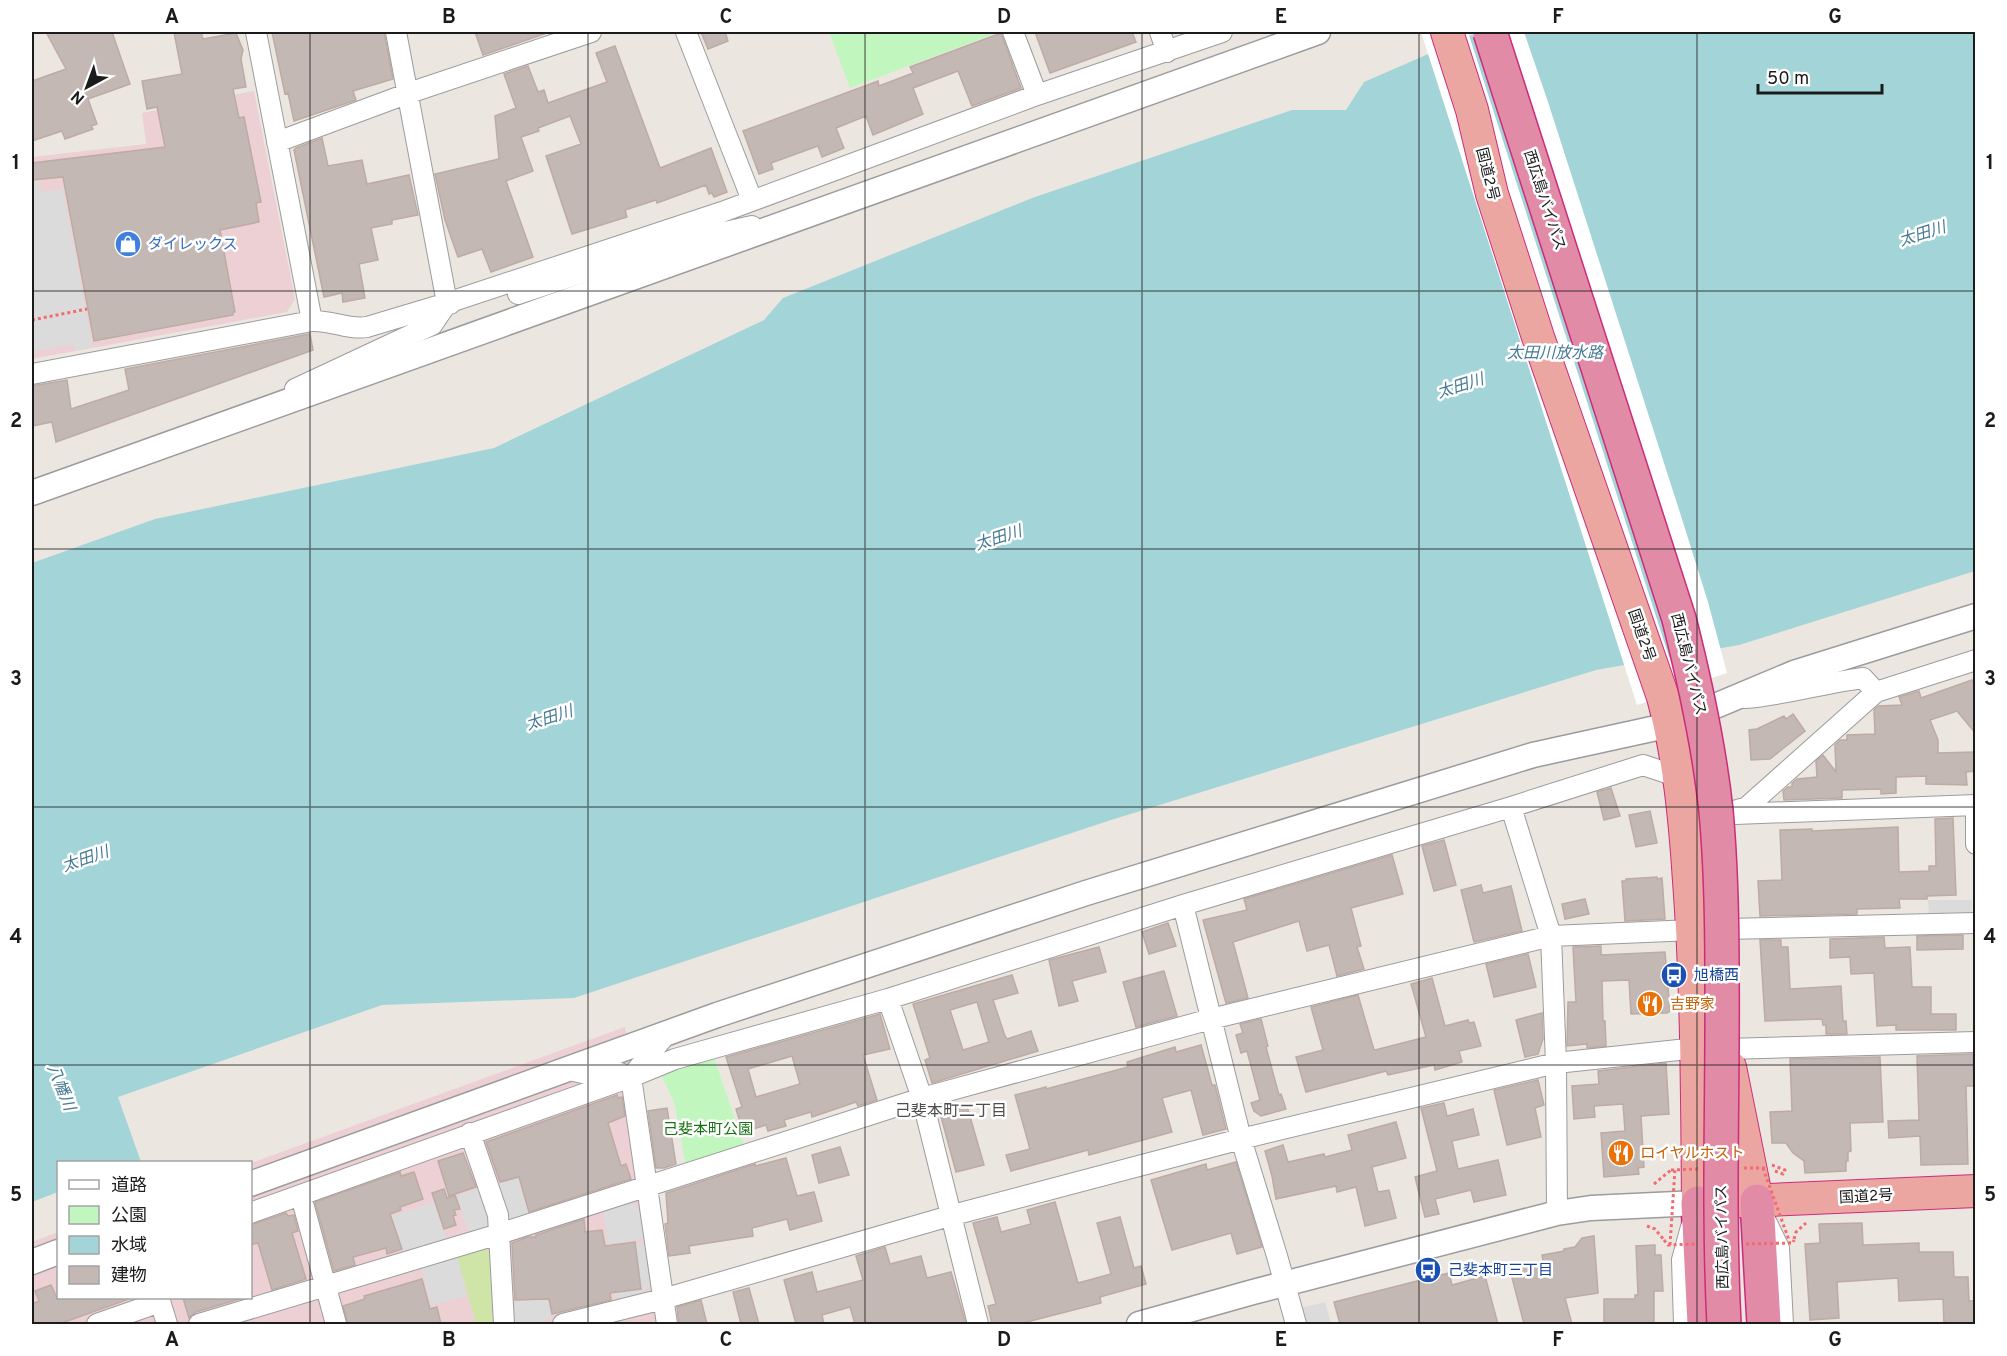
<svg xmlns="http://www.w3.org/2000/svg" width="2007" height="1356" font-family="Overpass,'Noto Sans JP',sans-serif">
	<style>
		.commercial { fill: #edd0d3 }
		.grass { fill: #cfe5a8 }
		.park { fill: #c1f6be }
		.parking { fill: #dbdbdb }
		.water { fill: #a2d4d8 }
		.pier { fill: #fff }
		.building { fill: #c3b8b4; stroke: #bdaba4; stroke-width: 1.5; fill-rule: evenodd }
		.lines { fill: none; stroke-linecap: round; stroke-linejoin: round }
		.minor-casing { stroke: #9c9c9c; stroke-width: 22 }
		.tertiary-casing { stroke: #9c9c9c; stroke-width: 27 }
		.trunk-casing { stroke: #cc2c7a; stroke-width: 34 }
		.motorway-casing { stroke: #cc2c7a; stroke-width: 36 }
		.path { stroke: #f26b71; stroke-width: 3; stroke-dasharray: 3 3; stroke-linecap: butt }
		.minor { stroke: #fff; stroke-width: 20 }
		.tertiary { stroke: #fff; stroke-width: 24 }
		.trunk { stroke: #eca6a1; stroke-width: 32 }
		.motorway { stroke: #e18ba7; stroke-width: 33 }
		.motorway-bridge-casing { stroke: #cc2c7a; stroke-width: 36; stroke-linecap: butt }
		.path-bridge { stroke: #f26b71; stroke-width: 3; stroke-dasharray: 3 3; stroke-linecap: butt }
		.motorway-bridge { stroke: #e18ba7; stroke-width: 33 }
		.grid { fill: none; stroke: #1b1b1b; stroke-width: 1.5; stroke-opacity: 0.55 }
		.labels { text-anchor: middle; stroke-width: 5; stroke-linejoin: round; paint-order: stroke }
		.street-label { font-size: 15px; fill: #1b1b1b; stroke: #fff }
		.shop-label { font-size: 15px; fill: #366cbe; stroke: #fff; text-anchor: start }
		.transit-label { font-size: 15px; fill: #164399; stroke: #fff; text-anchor: start }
		.food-label { font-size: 15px; fill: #c56008; stroke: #fff; text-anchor: start }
		.park-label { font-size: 15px; fill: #167110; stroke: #fff }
		.water-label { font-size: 16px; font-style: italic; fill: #477a95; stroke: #fff }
		.neighbourhood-label { font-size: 16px; fill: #4e4e4e; stroke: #fff }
		.neatline { fill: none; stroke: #1b1b1b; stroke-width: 2 }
		.grid-label { font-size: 20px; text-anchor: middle; font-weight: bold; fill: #1b1b1b }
	</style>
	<rect width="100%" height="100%" fill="#ece6e0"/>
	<path class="commercial" d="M254,91l41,208 -8,13 -255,47v-202l114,-13 -4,-31z
		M625,1027l43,297h-636v-82l26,-10v66h192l1,-135z"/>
	<path class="grass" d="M482,1246l10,9 5,69h-21l-20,-71z"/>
	<path class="park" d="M829,32h170l-149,56z
		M713,1055l32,94 -59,17 -11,-61 -14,-31z"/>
	<path class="parking" d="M39,180l2,12 22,-3 30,158 -19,4 -1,-7 -38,7 -3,-14v-156z
		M1928,900h44v10l-6,7h-37z
		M518,1178l12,40 -16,5 -8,-5 -10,-33z
		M480,1188l11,32 -5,10 -16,5 -4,-12 4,-2 -5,1 -8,-26z
		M434,1202l13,39 -43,13 -12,-38z
		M631,1203l8,6 5,30 -36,5 -5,-35z
		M645,1244l5,42 -7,10 -27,6 -1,-9 27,-4 -7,-44z
		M456,1253l11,43 -36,9 -11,-42z
		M549,1300l4,18 -25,6h-14l-4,-2 -1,-21z
		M1325,1302l6,22h-26l-4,-16z"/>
	<path class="water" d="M1479,32h496v539l-236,74 -143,25 -485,150 -537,178 -192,7 -264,92 23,65h-83v30l-26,10v-639l123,-44 339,-71 270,-128 19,-22 252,-101 257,-87h54l18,-28z"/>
	<path class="pier" d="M1421,32h47l212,659 -43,14z
		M1477,32h47l24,70 134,417 26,83 19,71 -43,14z"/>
	<path class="building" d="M46,32h66l18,52 -42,15 9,25 -6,2 2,3 -28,10 -3,-8 -30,10v-60l34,-12z
		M174,32h27l2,7 33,-6 7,17 -2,9 5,28 -13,2 6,29 5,-1 17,85 -5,1 3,19 -39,8 15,82h-2v3l-139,26 -31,-164 -31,3v-17l133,-16 -8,-40 -10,2 -5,-28 40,-7z
		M272,32h112l9,47 -40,12 3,9 -62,21 -6,-28 -3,1z
		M475,32h68l1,2 -61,21z
		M701,32h24l3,9 -20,8z
		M1035,32h97l4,10 -86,31z
		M1001,33l20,55 -49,18 -14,-35 -45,17 10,26 -50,21 -7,-19 -30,12 8,20 -22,9 -4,-11 -47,17 2,6 -14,5 -16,-43 135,-50 1,5 34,-13 -3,-6z
		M615,46l45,122 51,-20 16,44 -13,5 -2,-4 -3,1 -3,-9 -49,18 -1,-3 -31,10 2,7 -55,17 -26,-78 35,-12 -11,-28 -32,12 1,3 -18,6 12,34 -27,10 27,76 -42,15 -9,-23 -24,8 -13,-37 -10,-46 64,-15 -4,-43 21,-8 -12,-34 24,-8 10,26 6,-2 4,13 59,-21 -11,-29z
		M322,138l6,28 34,-6 5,24 42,-9 9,40 -26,5v4l-21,4 7,32 -19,4 6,34 -22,4 -1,-9 -18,4 -30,-147 2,-2z
		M310,334l3,16 -257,92 -4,-20 -20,4v-40l35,-6 4,29 58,-19 -4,-21z
		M1972,680l4,10v44l-19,-23 -27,9 8,20v13l36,-1 1,19 -9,1 1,13 -41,-1v-8l-30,1v16l-15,1v-5l-39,1v8l-58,2 -1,-9 5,-4h4v-4l5,-4 20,-2 -1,-16 7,-6 13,17 -1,-27 5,-5h7v-5l28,-1 -1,-24 4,-4 24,-1 -3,-8 20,-6 2,7z
		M1793,714l12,17 -35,28 -19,1 -2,-30 8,-1 27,-13 2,3z
		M1611,788l9,28 -16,4 -7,-28z
		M1650,811l7,32 -21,4 -7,-32z
		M1953,818l3,77 -29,1v3h-28l1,9 -43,1v5l-97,2 -2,-35 24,-1 -2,-50 32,-1v2l86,-4 1,45 30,-1v-5h7l-1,-47z
		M1444,840l12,45 -22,6 -12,-45z
		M1392,855l11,39 -52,14 10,38 -4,1 7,22 -27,7 -8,-31 -22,6 -8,-30 -66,21 15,56 -22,5 -23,-83 44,-10 -3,-11z
		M1657,877v2l5,-1 3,41 -40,2 -3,-40h4v-2z
		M1481,885l2,8 28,-7 11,45 -48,11 -13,-52z
		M1585,899l4,15 -24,5 -3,-15z
		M1168,923l8,23 -27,8 -7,-22z
		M1963,935v14l-46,1v-14z
		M1884,937l1,11 25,-1 2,40h19v27h25v16h-60v-5l-19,1 -3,-53 -23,1 -1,-17 -20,1v-19z
		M1760,940h21v7h7l2,42 51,-3 2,35h3l1,13h-21v-9h-3l-1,-6 -57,2z
		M1601,946v9l64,-3 5,59 -3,2 -36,1 -2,-34 -27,1 1,40h2l1,25 -19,2v-4l-20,2 1,-44h8l-3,-55z
		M1099,947l7,25 -34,9 6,20 -19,5 -10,-46z
		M1528,954l8,33 -42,10 -8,-33z
		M1164,971l13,45 -41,11 -13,-45z
		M1012,975l6,18 -25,7 12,36 2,3 24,-8 7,20 -106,32 -7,-23 5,-2 -17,-54zM977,1002l12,40 -26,8 -13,-40z
		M1432,978l13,48 23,-6 1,3 5,-1 7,24 -22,5 3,11 -27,8 -1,-5 -46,10 -2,-4 -80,21 -10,-35 27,-7 -12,-43 47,-12 16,55h1l51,-13 -15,-53z
		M1542,1013l1,26 -5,15 -13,3 -9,-37z
		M880,1014l10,35 -27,6 14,45 -19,6 -2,-4 -44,15 -1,-5 -27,8 2,6 -18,5 -2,-6 -23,7 -7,-23 6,-2 -16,-50zM792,1056l8,28 -44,13 -8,-28z
		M1261,1019l7,27 -2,1 13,48 2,-1 5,15 -25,7 -7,-5 -3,-8 9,-3 -13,-49 -6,2 -5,-18 7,-2 -3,-9z
		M1201,1045l11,40h3l11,44 -23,6 -12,-45 -29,8 10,34 -83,23 -1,-5 -77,21 -5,-16 24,-6 -15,-54 31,-8v2l82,-22 -1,-5 48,-15 1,5z
		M1973,1054l1,32h-8l2,78 -47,1 -1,-29 -31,2 -1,-17 31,-1 -2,-64z
		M1880,1057l3,65 -33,1 1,28 -3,1v9h-2v10l-41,2 -1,-12 -11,-8 -7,-10h-14l-2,-31 22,-1 -2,-52z
		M1666,1063l3,51 -28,2 3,51 -6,1 1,6 -35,3 -3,-44 24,-2 -2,-27 -29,2 1,11 -21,2 -2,-33 27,-2 -1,-13z
		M1538,1080l6,25 -9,3 6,29 -34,8 -13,-55z
		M617,1095l1,3 4,-1 3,19 -17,7 13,43 5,-2 5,15 -102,33 -10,-35 -19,5 -14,-40z
		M1444,1103l3,13 26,-7 6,26 -27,6 6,28 40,-9 8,35 -32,7 -3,-12 -36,9 4,15 -14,3 -10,-40 22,-6 -16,-63z
		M967,1106l17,59 -28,7 -16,-59z
		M667,1108l9,56 -12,4h-8l-8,-57z
		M1396,1122l10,36 -34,9 6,25 11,-2 7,28 -31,8 -9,-39 -19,5 -1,-6 -60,13 -4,-23 -7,-25 18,-6 5,17 36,-8 1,3 27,-7 -4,-15z
		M840,1147l9,28 -30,8 -7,-28z
		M463,1153l13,34 -27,9 -11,-35z
		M786,1158l11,38 17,-4 8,29 -32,9 -3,-11 -35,9 1,8 -64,10 1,7 -21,3 -4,-32 3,-1 -2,-30 89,-29v2z
		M1236,1162l26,85 -25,7 -6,-21 -59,17 -21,-70 55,-16 1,6z
		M400,1172l1,4 13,-4 9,27 -23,8 1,3 -11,4 12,35 -15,5 -1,-6 -33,9 2,8 -21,6 -19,-69z
		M444,1189l3,9 8,-3 5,14 -6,1 2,5 -3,1 3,9 -12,4 -12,-36z
		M1055,1202l23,81 33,-9 -14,-51 23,-6 14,51 7,-2 5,18 -46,13 1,6 -82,21h-27l-4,-18 8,-2 -23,-81 24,-6 4,15 30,-8 -4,-14z
		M286,1213l2,3 6,-1 4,16 -6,2 14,46 -34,11 -14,-47 -8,2v-20z
		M584,1219l1,13 17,-2 3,16 30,-4 6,47 -31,4 1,7 -59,14 -3,-15 -34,1 -3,-57 16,-6h8v-2z
		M1862,1223l1,22 56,-2v9h34l1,25h14l1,24h6l1,23h-32l-1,-25 -44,2 -1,-23 -61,4 2,36 -29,2 -5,-76 15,-1 -1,-19z
		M1594,1236l4,57 -33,5 7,26h-48l-14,-54 33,-9 -1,-6 22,-4v-2l11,-2 7,-9z
		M1655,1245v10h6l2,36h-9v33h-50v-25h31v-4h3l-2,-49z
		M885,1247l5,17 31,-8 6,22 24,-6 15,52h-111l-5,-17 -28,8 2,9h-28l-12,-44 28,-8 5,20 46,-12 -7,-24z
		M1449,1273l3,12 33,-9 13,48h-158l-6,-22z
		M422,1279l8,30 7,-2 4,17h-93l-5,-18 22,-7 -1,-3z
		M51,1285l6,13h72v1l-70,25h-27v-20l7,-3 -4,-10z
		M749,1288l10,36h-18l-8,-32z
		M183,1298h60l-47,14 -7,6z
		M701,1300l6,24h-28l-2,-17z"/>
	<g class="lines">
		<defs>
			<path id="minor" d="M256,32l56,289
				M396,32l51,271
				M686,32l66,168
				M1013,32l24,63
				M1160,32l7,20
				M277,142l132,-49 182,-61
				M518,294l148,-49 86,-19
				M32,374l280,-53c19,-1 36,9 55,6l80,-24 275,-91 315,-117 185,-63
				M295,389l137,-64 15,-22 3,1
				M1745,698c40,-3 78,-15 118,-20l13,14
				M1511,807l40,129 5,127 1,150
				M1976,808v36
				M1735,814l241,-9
				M1721,815l26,-8 129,-115 100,-32
				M1183,905l58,234 36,117 19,68
				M1726,929l250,-6
				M888,999l34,99 56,226
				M1726,1049l250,-7
				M565,1069l22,5 27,-3 17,6 37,-45
				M631,1077l36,247
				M470,1133l28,82 6,109
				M301,1196l35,128
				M250,1213l381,-136 44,-18 213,-60 295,-94 328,-98 132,-42 36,12
				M1764,1217l15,31 4,76
				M159,1298l8,26
				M97,1324l63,-22
				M199,1324l300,-90 423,-136 289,-79 340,-83 142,-6
				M563,1324l100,-25 290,-84 288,-76 315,-76 141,-15
				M1684,1324l-2,-64 9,-33"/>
			<path id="tertiary" d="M32,493l1286,-461
				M250,1184l467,-169 369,-122 447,-138 137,-30 124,-52 182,-57
				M32,1262l26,-10
				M1139,1324l114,-32 304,-79 34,-5 107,-5"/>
			<path id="trunk" d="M1447,32l25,78 20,84 46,143 125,360c16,60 22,122 26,184 8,107 8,215 9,322l278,-12
				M1730,1067l27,134"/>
			<path id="motorway" d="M1757,1201l7,123
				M1698,1203l6,121"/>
		</defs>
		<use href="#minor" class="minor-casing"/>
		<use href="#tertiary" class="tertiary-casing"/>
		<use href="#trunk" class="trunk-casing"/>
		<use href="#motorway" class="motorway-casing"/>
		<path class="path" d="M32,320l55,-11
			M1772,1165l13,5 -2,4 -8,-3
			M1654,1184l17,-14
			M1647,1226l8,3 9,11
			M1794,1239l2,-7 10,-9"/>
		<use href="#minor" class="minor"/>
		<use href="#tertiary" class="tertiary"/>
		<use href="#trunk" class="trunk"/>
		<use href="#motorway" class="motorway"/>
		<defs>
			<path id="motorway-bridge" d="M1490,32l189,587c16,63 30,126 37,192 5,54 6,109 6,163 1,117 -4,234 2,350"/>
		</defs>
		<use href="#motorway-bridge" class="motorway-bridge-casing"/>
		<path class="path-bridge" d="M1744,1168h22
			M1763,1168l27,75
			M1671,1170l28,-1
			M1664,1240l4,5 30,-1
			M1746,1244l47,-1 1,-3
			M1670,1245l5,-76"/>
		<use href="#motorway-bridge" class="motorway-bridge"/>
	</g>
	<path class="grid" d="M310,32v1292M588,32v1292M865,32v1292M1142,32v1292M1419,32v1292M1697,32v1292M32,291h1944M32,549h1944M32,807h1944M32,1065h1944"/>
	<defs>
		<symbol id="shop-disc" viewBox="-11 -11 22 22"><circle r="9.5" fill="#3f7fe0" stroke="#fff"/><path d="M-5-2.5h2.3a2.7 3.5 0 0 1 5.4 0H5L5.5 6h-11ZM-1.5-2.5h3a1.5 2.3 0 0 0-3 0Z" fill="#fff"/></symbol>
		<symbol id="bus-disc" viewBox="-11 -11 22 22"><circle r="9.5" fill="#1a4fb4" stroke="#fff"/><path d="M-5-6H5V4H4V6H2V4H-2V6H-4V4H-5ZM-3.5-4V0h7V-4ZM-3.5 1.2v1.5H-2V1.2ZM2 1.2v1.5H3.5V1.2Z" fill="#fff"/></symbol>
		<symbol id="restaurant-disc" viewBox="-11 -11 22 22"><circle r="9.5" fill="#e8710a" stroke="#fff"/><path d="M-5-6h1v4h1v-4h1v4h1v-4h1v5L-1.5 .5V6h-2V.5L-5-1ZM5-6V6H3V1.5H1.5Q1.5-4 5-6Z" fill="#fff"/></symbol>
	</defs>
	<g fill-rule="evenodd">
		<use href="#shop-disc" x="113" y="229" width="30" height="30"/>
		<use href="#bus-disc" x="1659" y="960" width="30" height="30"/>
		<use href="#restaurant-disc" x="1635" y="989" width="30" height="30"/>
		<use href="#restaurant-disc" x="1606" y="1138" width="30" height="30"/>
		<use href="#bus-disc" x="1413" y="1255" width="30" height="30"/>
	</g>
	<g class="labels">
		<g class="street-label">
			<text transform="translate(1488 174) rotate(76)" y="5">国道2号</text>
			<text transform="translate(1545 200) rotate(72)" y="5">西広島バイパス</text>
			<text transform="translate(1642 635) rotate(71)" y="5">国道2号</text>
			<text transform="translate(1689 664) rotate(76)" y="5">西広島バイパス</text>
			<text transform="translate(1866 1196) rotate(-3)" y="5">国道2号</text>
			<text transform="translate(1722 1237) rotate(-91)" y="5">西広島バイパス</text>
		</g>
		<g class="shop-label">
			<text x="148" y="249">ダイレックス</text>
		</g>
		<g class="transit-label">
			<text x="1694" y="980">旭橋西</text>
			<text x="1448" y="1275">己斐本町三丁目</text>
		</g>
		<g class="food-label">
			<text x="1670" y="1009">吉野家</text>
			<text x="1640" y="1158">ロイヤルホスト</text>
		</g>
		<g class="park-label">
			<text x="708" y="1134">己斐本町公園</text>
		</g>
		<g class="water-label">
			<text transform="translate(1922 233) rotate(-18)" y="6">太田川</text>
			<text x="1555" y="358">太田川放水路</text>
			<text transform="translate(1460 385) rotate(-18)" y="6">太田川</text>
			<text transform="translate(998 537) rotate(-18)" y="6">太田川</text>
			<text transform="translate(549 717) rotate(-18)" y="6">太田川</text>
			<text transform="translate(85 858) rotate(-19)" y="6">太田川</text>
			<text transform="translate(62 1087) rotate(68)" y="6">八幡川</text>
		</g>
		<g class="neighbourhood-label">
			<text x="951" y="1116">己斐本町二丁目</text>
		</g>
	</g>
	<rect width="2007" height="1356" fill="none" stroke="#ffffff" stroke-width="66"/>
	<rect x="57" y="1161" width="195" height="138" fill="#ffffff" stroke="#a4a4a4" stroke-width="1.5"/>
	<rect x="69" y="1180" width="30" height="9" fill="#ffffff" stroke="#a4a4a4" stroke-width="1.5"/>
	<text x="111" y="1191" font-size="18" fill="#1b1b1b">道路</text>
	<rect x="69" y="1206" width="30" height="18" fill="#c1f6be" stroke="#a4a4a4" stroke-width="1.5"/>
	<text x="111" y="1221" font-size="18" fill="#1b1b1b">公園</text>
	<rect x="69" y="1236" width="30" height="18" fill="#a2d4d8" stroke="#a4a4a4" stroke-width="1.5"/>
	<text x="111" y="1251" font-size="18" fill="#1b1b1b">水域</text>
	<rect x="69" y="1266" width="30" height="18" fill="#c3b8b4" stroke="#a4a4a4" stroke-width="1.5"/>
	<text x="111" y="1281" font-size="18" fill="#1b1b1b">建物</text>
	<g transform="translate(87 87) rotate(221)" stroke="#ffffff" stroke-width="4.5" paint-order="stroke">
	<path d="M0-4.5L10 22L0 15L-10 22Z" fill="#1b1b1b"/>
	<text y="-9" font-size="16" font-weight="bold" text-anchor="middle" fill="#1b1b1b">N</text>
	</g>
	<path d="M1758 84v9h124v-9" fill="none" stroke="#1b1b1b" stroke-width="3"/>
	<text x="1767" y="84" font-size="18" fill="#1b1b1b" stroke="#ffffff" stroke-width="4.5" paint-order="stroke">50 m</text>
	<rect x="33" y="33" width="1941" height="1290" class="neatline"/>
	<g class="grid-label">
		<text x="172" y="23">A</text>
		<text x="449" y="23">B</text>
		<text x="726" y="23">C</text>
		<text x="1004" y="23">D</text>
		<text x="1281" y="23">E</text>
		<text x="1558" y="23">F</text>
		<text x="1835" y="23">G</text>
		<text x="16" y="169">1</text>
		<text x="1990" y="169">1</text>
		<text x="16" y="427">2</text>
		<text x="1990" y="427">2</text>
		<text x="16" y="685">3</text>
		<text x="1990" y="685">3</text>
		<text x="16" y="943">4</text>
		<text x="1990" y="943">4</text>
		<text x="16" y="1201">5</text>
		<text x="1990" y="1201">5</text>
		<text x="172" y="1346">A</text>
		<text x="449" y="1346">B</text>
		<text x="726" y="1346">C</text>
		<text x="1004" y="1346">D</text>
		<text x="1281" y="1346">E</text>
		<text x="1558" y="1346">F</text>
		<text x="1835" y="1346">G</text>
	</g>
</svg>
